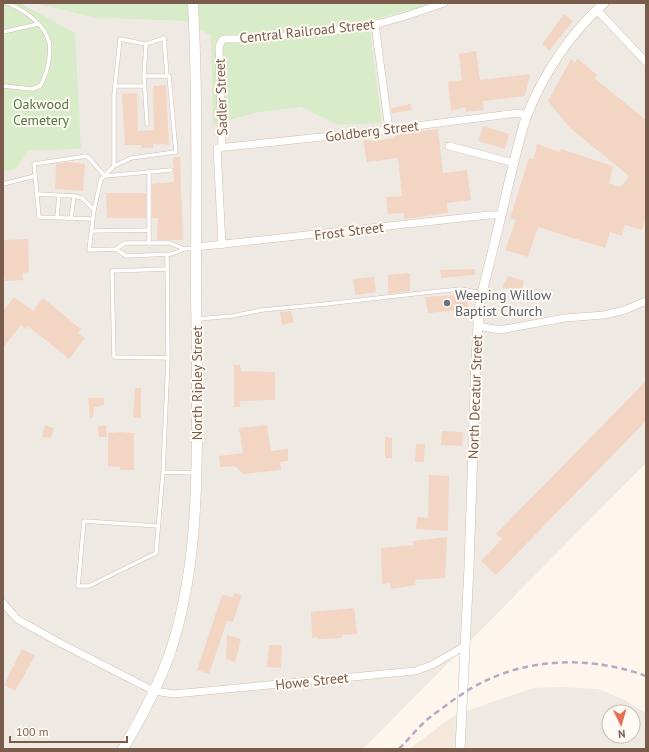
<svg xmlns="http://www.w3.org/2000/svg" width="649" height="752" font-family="'PT Sans',sans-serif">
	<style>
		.residential { fill: #f5e8da }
		.industrial { fill: #efe9e4; fill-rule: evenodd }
		.green { fill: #d8ecc9 }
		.building { fill: #f3d5c3 }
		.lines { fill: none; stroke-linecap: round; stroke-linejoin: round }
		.service-casing { stroke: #d1beb0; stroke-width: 4.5 }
		.minor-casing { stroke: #d1beb0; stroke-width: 8 }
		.tertiary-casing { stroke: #d1beb0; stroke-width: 10 }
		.secondary-casing { stroke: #d6c0b0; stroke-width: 11 }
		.service { stroke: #fff; stroke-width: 3.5 }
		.minor { stroke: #fff; stroke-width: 7 }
		.tertiary { stroke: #fff; stroke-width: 9 }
		.secondary { stroke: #fff; stroke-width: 10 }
		.rail { stroke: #b9a8c9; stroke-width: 2.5; stroke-dasharray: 6 4; stroke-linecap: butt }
		.worship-dot { fill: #6b7280; stroke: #fffaf3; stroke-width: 1.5 }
		.labels { text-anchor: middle; stroke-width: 4; stroke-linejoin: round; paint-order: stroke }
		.street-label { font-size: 14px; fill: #7a5c4d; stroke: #fffaf3 }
		.park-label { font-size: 14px; fill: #537a41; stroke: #fffaf3 }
		.worship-label { font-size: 14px; fill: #5b616d; stroke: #fffaf3; text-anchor: start }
	</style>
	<rect width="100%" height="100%" fill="#fdf6ec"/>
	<path class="residential" d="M455,715l-2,34h-44z"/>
	<path class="industrial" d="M20,3h13l63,15 88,3 27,15 22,84 23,-7 46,-6 36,18 44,-3 -13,-101 69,-18h208v460l-283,286h-360v-577l13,-3 13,-18 52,-2 -51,-141z
		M561,687l37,2 25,10 23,14v36h-193l2,-34 78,-27zM609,712h24v24h-24z"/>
	<path class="green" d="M3,3h17l55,30 6,116 -52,2 -13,18 -13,3z
		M33,3h405l-69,18 13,102 -44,2 -37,-18 -45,6 -43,12 -2,-89 -27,-15 -88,-3z"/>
	<path class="building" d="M564,14l9,7 -24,30 -7,-7z
		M476,51l4,29 50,-6 -5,22 -42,5 1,9 -18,2 -1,-5 -14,4 -3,-29 14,-2 -3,-26z
		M577,58l20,17 -3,3 52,42v98l-4,12 -17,-5 -3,11 -12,-4 -5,16 -67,-21 -10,30 -23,-7 11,-30 -6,-2 19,-60 5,1 3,-15 23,8 1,-3 52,17 -4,17 12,4 8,-11 -60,-49 -21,-26 23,-42 4,4z
		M166,85l3,60 -16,-1v4h-12v-3h-16l-3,-51 15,-1 1,38 16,-1 -1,-44z
		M410,104l2,6 -20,3 -1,-5z
		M483,126l26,8 -4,15 -27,-8z
		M438,129l5,44 24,-3 4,30 -24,3 1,10 -44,6v-6l-16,1 -2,-17 16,-1 -4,-38 -31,4 -4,-22 12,1 20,-3v-4z
		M173,157h7l3,83h-26l1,-22h-6v-34l22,-2z
		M66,162l19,2 -2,27 -28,-2 1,-25z
		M106,193h40v25h-39z
		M28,239l1,33 -7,1 1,7 -18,1 -1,-7h-1v-34z
		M475,269v6l-34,3 -1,-8z
		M410,273v18l-22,3v-19z
		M508,276l16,5 -3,12 -19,-6z
		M374,277l2,15 -21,3 -2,-16z
		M467,294l1,15 -40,4 -3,-16z
		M14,297l19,14 10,-13 38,31 -3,4 7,5 -16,21 -41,-33 -2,3 -5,-4 -18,23v-37z
		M291,311l3,11 -12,3 -2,-13z
		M234,365h6l1,6 34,1v28l-35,1v6h-6z
		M646,381v40l-150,154 -15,-14 21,-22 -6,-5z
		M135,388h6v30h-8z
		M88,398h16v7l-10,2 -1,11h-3z
		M45,425l9,3 -3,10 -9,-1z
		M106,425l1,12h-8l-1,-11z
		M267,425l4,26 17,-2v12l-8,1 1,8 -38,4 -8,-8 -15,1 -1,-11 24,-3 -4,-25z
		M442,431l21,1 -1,14 -21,-1z
		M121,432l13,1v37h-14v-3l-12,-1v-33z
		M385,437l7,1v20h-7z
		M416,444h9l-1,18h-9z
		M429,475l20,1 -1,55 -32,-2 1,-12 11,1z
		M447,537l-2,41 -30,2 1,5 -25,4 -1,-6 -8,1 -1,-36 33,-3 -1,-4z
		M234,593l8,2 -9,27 -6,-1 -18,53 -12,-4 25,-75 11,2z
		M354,608l3,26 -15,1v3l-24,1v-2l-6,1 -1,-26z
		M227,635l14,4 -6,23 -9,-3z
		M269,645h13l-1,23 -14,-1z
		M22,649l13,7 -20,35 -11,-6z"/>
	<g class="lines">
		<defs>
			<path id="service" d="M3,32l35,-8
				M144,76l2,-32 18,-6 3,38
				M3,86l29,3 8,-3c4,-6 6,-13 8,-20 1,-8 3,-16 1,-24 -5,-19 -25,-32 -42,-39
				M115,86h30
				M114,166v-71l6,-56 26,5
				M149,172v71
				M3,184l32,-8
				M37,194l37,2 8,2 12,12
				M57,218l2,-23
				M71,218l3,-22
				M93,219l-54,-2 -5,-53 53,-8 18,20 66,-6
				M92,231l57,-1
				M116,249l-27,1 5,-40 7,-31 13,-13 17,-8 45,-6 -7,-76h-25l3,48
				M184,249l-14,-6h-45l-9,6 10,7 46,-2 12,-5 10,-1
				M167,254l1,104 -5,114 32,1
				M167,269l-55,2 2,86 54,1
				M197,319l35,-3 30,-6 64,-6 105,-12 30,-3 20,4
				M158,526l-74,-5 -6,65h11l67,-33 7,-81"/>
			<path id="minor" d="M597,10l49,52
				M375,24l14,106
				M449,146l65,17
				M222,148l-3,-101 3,-7 3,-1h32l90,-10 34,-6 25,-7 38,-13
				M222,245l-5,-97 162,-17 37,-5 102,-13 9,2
				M196,247l293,-32h12
				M478,326l22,4 65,-12 39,-3 21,-5 21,-9
				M3,603l14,16 43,24 94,48 20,3 241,-23 17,-6 33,-19"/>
			<path id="tertiary" d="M460,749l9,-182 7,-208 3,-49 3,-17c9,-36 18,-71 26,-107 6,-23 11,-48 19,-71 17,-42 44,-82 77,-112"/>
			<path id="secondary" d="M123,749c18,-31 35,-62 47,-96 25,-75 27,-155 27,-234 0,-41 0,-81 -1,-122 0,-98 2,-196 -3,-294"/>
		</defs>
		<use href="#service" class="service-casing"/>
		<use href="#minor" class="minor-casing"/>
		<use href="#tertiary" class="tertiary-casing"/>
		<use href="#secondary" class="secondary-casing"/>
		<use href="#service" class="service"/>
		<use href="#minor" class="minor"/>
		<use href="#tertiary" class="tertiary"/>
		<use href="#secondary" class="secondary"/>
		<path class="rail" d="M399,749c10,-10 19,-22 30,-31 16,-12 38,-29 56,-37 50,-24 109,-24 161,-5"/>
	</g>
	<circle class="worship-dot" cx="447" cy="303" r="4"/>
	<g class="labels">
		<g class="street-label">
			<text transform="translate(307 31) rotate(-6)" y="5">Central Railroad Street</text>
			<text transform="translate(221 97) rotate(-92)" y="5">Sadler Street</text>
			<text transform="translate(372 131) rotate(-7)" y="5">Goldberg Street</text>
			<text transform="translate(349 231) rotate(-7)" y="5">Frost Street</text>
			<text transform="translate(197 383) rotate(-90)" y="5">North Ripley Street</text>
			<text transform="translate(475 397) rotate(-88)" y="5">North Decatur Street</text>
			<text transform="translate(312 681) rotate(-6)" y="5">Howe Street</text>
		</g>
		<g class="park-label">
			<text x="41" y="109">Oakwood<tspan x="41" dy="16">Cemetery</tspan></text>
		</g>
		<g class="worship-label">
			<text x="455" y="300">Weeping Willow<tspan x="455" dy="16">Baptist Church</tspan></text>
		</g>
	</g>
	<rect width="649" height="752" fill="none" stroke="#7a5c4d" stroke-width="8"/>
	<g transform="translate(621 724) rotate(175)"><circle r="19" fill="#fffaf3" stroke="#cabbb1"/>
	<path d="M0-3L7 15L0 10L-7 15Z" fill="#e76f51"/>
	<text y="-6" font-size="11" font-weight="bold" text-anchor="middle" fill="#7a5c4d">N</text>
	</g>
	<path d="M10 736v6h117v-6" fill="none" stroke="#7a5c4d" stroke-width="2"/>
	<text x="16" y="736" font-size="12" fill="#7a5c4d" stroke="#fffaf3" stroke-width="3" paint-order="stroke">100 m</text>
</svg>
